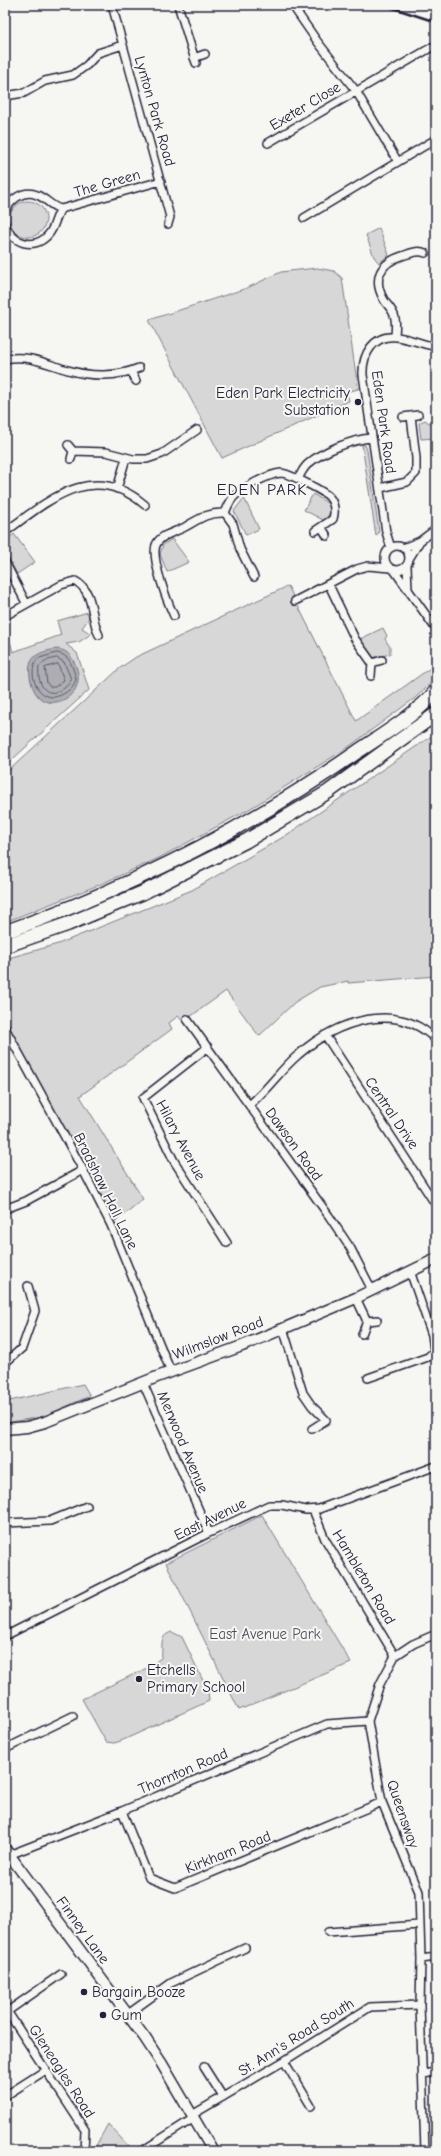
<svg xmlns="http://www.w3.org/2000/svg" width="441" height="2156" font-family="'Comic Neue',sans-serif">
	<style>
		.green { fill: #d7d7d7; stroke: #7c7c89 }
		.water { fill: #adadb3; stroke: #757583 }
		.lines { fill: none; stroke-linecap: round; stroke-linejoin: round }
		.shore { stroke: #5a5a6b; stroke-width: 1 }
		.street-casing { stroke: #22223b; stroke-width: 10 }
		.secondary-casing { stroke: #22223b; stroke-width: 13 }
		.highway-casing { stroke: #22223b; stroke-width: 16 }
		.street { stroke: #f6f6f2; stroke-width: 7 }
		.secondary { stroke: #f6f6f2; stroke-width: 10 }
		.highway { stroke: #f6f6f2; stroke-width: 13 }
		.rail { stroke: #22223b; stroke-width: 2.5 }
		.poi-dot { fill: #22223b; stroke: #f6f6f2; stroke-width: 1.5 }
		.labels { text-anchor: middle; stroke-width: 4; stroke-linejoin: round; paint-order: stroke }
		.street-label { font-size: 15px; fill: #22223b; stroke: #f6f6f2 }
		.poi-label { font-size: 15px; fill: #22223b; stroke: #f6f6f2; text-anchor: start }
		.park-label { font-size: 15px; fill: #4f4f62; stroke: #f6f6f2 }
		.neighbourhood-label { font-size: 16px; letter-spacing: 1px; fill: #22223b; stroke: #f6f6f2 }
	</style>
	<rect width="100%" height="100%" fill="#f6f6f2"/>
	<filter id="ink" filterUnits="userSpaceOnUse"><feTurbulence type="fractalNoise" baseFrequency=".025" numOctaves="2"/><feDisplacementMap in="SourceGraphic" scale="8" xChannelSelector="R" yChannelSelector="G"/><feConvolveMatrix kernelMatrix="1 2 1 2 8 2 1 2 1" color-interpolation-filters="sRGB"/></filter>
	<g filter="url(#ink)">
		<path class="green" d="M10 219a18 18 0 1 1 36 0a18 18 0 1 1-36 0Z
			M379,228l10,27 -10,8 -5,-6 -8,-22z
			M317,268l17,3 8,7 16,111 -11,3 2,9 -127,57 -73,-138 98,-32 34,-16z
			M425,420l4,3 7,-1v16l-15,1 -2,-16z
			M362,445h3l2,5 12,82 -3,4z
			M313,494l16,10 1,8 -5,9 -21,-11z
			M244,498l15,31 -13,6 -12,-24z
			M14,534l21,28 -18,12 -12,-22v-11z
			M172,539l17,23 -22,10 -7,-18 3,-9z
			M288,586l68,135 77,-55h3v11l-11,12 -10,9 -68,50 -96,60 -92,50 -58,26 -96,38v-148l115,-106 16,-11z
			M88,612l1,6 -7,10 9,6 -12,8 -13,2 11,9 12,37 -84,76v-143l8,29 48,-17 -4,-14z
			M383,628l4,8 -2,3 5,8v7l-16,4 -14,-19z
			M436,733v243l-88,7v-2l-28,6 -25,15 -36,34 -33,-45 -43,31 -5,-6 -9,7 3,6 -92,67 63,103 -27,22 -111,-195v-67l53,-15 134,-54 93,-54z
			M83,1384l7,12 -48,21 -37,6v-21z
			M262,1515l89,148 -112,47 -73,-147z
			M172,1632l10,5 26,54 1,10 -88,40 -7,2 -8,-1 -24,-43 65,-31 14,-10c3,-10 -4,-22 11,-26z
			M108,2124l25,27h-40z"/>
		<path class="water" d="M57,649c8,1 12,4 16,11 20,34 -22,54 -36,35 -4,-5 -6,-12 -7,-18 -3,-21 8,-25 27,-28z"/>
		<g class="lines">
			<path class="shore" d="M57,653c13,1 16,15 19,26 -2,7 -5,10 -11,14 -24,15 -40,-17 -28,-34z
				M57,658l7,4 7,17c-2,5 -4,7 -8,10 -19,11 -26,-7 -24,-23l6,-5z
				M58,664l6,16 -9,7h-5l-3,-4 -2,-15z"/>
			<defs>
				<path id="street" d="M112,5l58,212 -2,7
					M178,5l18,58
					M292,5l25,36 39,50 42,71
					M194,58l11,-4
					M5,96l19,-3 21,-12 28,-6 14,-10 11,-12 25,-8
					M268,143l164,-96
					M61,209l100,-28
					M5,212c5,-12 18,-23 32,-17 9,3 14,12 24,14 -6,8 -6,19 -13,26 -14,16 -37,8 -43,-11
					M304,218l132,-79
					M395,337c0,-7 2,-15 -1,-22 -2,-6 -7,-10 -10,-15 -12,-21 -4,-37 18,-44 7,-2 16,-7 23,-3
					M5,359c24,-5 41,5 63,11 23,7 49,7 71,-2
					M131,371l5,10
					M403,417l15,-2
					M68,445l5,6 -2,8
					M73,451l33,1 27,7h14l15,-5 35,-24
					M298,479c3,-5 5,-11 10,-15 14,-13 46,-25 64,-26
					M380,488l27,-6 9,-9v-15l-5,-42
					M117,489l9,-31
					M225,513c2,-5 4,-10 7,-14 8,-10 36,-25 49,-26 7,0 45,19 49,25 5,7 5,14 3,21l-18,12
					M225,513l8,11 7,25 14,28
					M322,528l5,8
					M5,532c44,-32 88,-72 140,-27
					M385 558a12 12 0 1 1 24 0a12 12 0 1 1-24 0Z
					M391,548l-5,-16 -23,-157c-1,-20 10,-41 34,-38 13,2 26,7 39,10
					M403,548l17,-7 16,-12
					M409,559l11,-18
					M5,562l21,41
					M407,566l1,23
					M394,570l42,59
					M329,585l26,54 17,24
					M295,601l62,-32 11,-3 22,2
					M5,616l56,-31 14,-4c20,10 15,37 24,54
					M174,616c-6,-13 -25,-61 -17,-73 5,-9 19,-11 28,-16 14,-8 23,-15 40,-14
					M371,676l1,-13 10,-3
					M187,1019l142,197 22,33 21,41
					M5,1028l78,142 28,55 60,147
					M325,1035l111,170
					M208,1047l-65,51 31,63 53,82
					M249,1105c18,-14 31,-35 49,-50 37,-33 98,-56 138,-15
					M5,1209l21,-8 57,-31
					M356,1298l11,23 -5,13
					M367,1321l10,-1
					M283,1328l20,65 9,13 14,14 -14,9
					M5,1363l17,-15 13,-37 -7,-25
					M368,1378l60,-21 6,-6 -2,-16 -22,-64
					M143,1383l66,150
					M313,1510l12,29 70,117
					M5,1523l45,-2 37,-15
					M5,1636l204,-103 60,-28h13l24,5 13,-1 117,-43
					M5,1749l68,-33
					M122,1811l27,67 26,10 207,-86
					M9,1855l113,-44 205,-87 41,-3
					M328,1932l91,-7
					M421,1959l15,-2
					M5,2008l80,122 -1,21
					M8,2011l53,-37
					M128,2014l43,-31 74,-35
					M284,2061l27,45
					M204,2067l19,30
					M423,2074l13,-2
					M5,2096l41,-26
					M192,2115l92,-54 86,-54 50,-2
					M142,2151l52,-33
					M425,2151l-5,-146 1,-46 -2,-67 -37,-90 -14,-81 12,-37 15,-28 18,-12 23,-10
					M427,2151l9,-2"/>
				<path id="secondary" d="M5,1429l22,-2 18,-5 112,-45 85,-31 114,-48 80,-39
					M5,1849l140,189 17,26 51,87"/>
				<path id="highway" d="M5,932c125,-44 243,-104 352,-180 25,-17 59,-37 79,-61
					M5,946l63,-22 74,-31 104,-52 82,-49 108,-78"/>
			</defs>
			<use href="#street" class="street-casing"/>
			<use href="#secondary" class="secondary-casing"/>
			<use href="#highway" class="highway-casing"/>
			<use href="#street" class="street"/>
			<use href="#secondary" class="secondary"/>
			<use href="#highway" class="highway"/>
			<path class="rail" d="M384,5l52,17"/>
		</g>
	</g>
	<g class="poi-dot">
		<circle cx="358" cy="402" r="4"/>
		<circle cx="139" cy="1679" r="4"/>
		<circle cx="84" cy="1992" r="4"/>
		<circle cx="103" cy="2015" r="4"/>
	</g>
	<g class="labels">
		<g class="street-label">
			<text transform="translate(305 106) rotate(-31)" y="5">Exeter Close</text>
			<text transform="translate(155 111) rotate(74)" y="5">Lynton Park Road</text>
			<text transform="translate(107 183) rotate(-16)" y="5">The Green</text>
			<text transform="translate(384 422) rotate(82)" y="5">Eden Park Road</text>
			<text transform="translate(392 1113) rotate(56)" y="5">Central Drive</text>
			<text transform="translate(181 1140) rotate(62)" y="5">Hilary Avenue</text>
			<text transform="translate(294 1144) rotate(54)" y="5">Dawson Road</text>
			<text transform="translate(106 1191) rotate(64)" y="5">Bradshaw Hall Lane</text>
			<text transform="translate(218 1338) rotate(-21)" y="5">Wilmslow Road</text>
			<text transform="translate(183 1442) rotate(67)" y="5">Merwood Avenue</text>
			<text transform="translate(210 1519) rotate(-26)" y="5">East Avenue</text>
			<text transform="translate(364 1577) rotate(59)" y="5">Hambleton Road</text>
			<text transform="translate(183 1771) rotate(-23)" y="5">Thornton Road</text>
			<text transform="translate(403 1814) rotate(71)" y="5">Queensway</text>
			<text transform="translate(228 1852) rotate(-22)" y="5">Kirkham Road</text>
			<text transform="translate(83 1930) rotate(54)" y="5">Finney Lane</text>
			<text transform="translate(296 2037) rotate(-32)" y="5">St. Ann's Road South</text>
			<text transform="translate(62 2071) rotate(57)" y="5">Gleneagles Road</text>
		</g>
		<g class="poi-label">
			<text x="350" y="398" text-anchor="end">Eden Park Electricity<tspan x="350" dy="17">Substation</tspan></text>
			<text x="147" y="1675">Etchells<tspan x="147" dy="17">Primary School</tspan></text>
			<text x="92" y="1997">Bargain Booze</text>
			<text x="111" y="2020">Gum</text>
		</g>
		<g class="park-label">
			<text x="265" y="1639">East Avenue Park</text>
		</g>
		<g class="neighbourhood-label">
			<text x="262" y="495">EDEN PARK</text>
		</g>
	</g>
	<rect width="441" height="2156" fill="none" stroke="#f6f6f2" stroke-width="20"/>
	<rect x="10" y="10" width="421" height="2136" fill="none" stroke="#22223b" stroke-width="1.5" filter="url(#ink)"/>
</svg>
